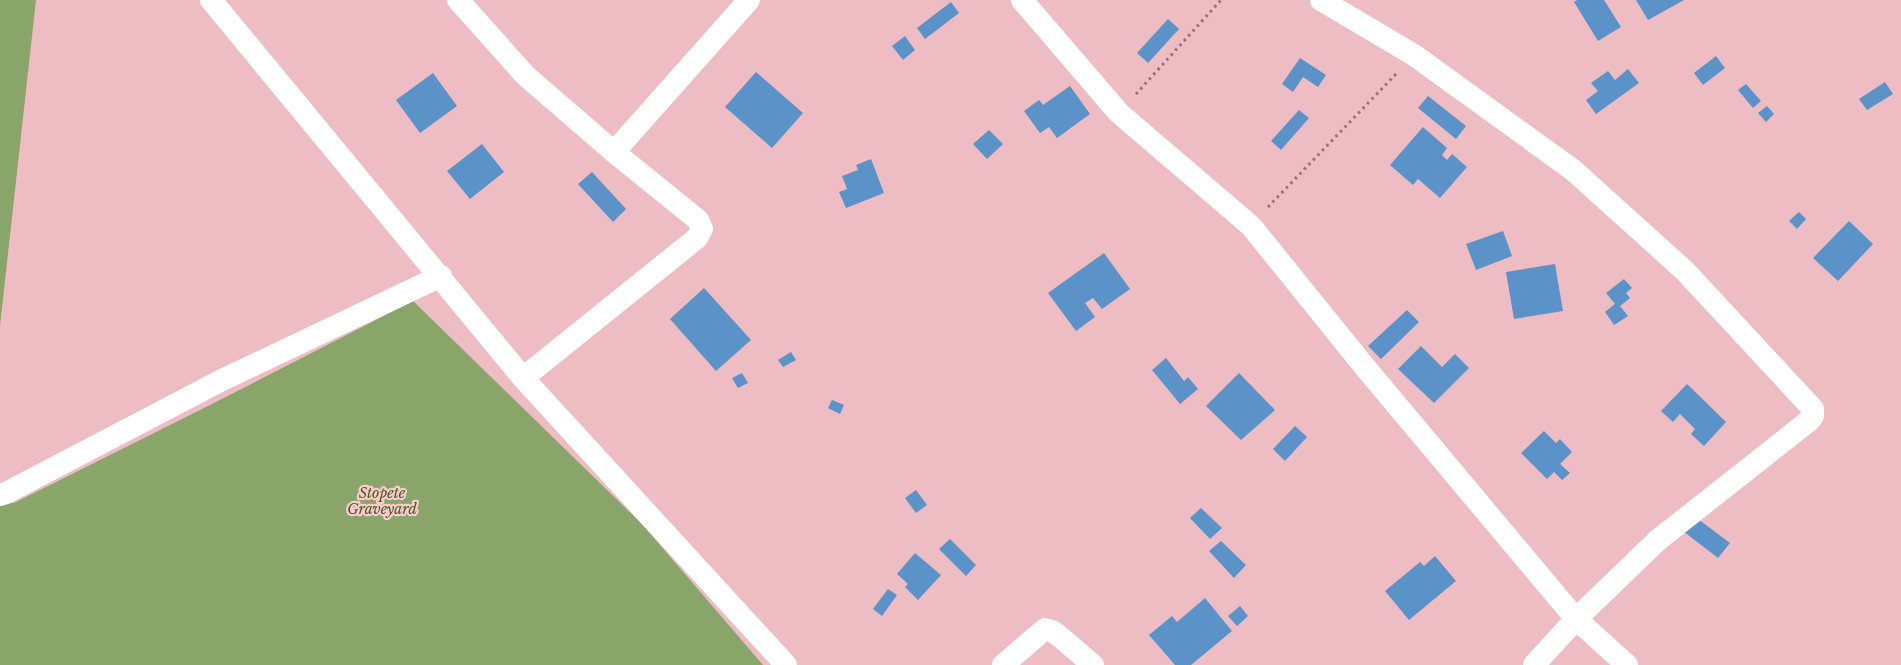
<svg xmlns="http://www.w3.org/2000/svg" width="1901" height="665" font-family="'Libre Baskerville',serif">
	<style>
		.green { fill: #8aa56a }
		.building { fill: #5b92c7 }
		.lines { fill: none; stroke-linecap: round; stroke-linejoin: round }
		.path { stroke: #947176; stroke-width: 3; stroke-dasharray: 2.5 4; stroke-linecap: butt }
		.street { stroke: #fff; stroke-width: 22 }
		.labels { text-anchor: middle; stroke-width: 4.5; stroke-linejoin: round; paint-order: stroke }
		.park-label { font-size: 14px; font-style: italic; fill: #3f5b12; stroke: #fbc9d0 }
	</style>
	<rect width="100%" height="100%" fill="#eebcc3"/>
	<path class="green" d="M0,0h36l-36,326z
		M413,301l229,223 121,141h-763v-163l14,1 192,-96z"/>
	<path class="building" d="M1577,0h27l17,27 -23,14 -24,-39z
		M1636,0h48l-36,20z
		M951,2l8,11 -34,26 -8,-11z
		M1168,19l11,10 -31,34 -11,-10z
		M905,36l10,14 -12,10 -11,-14z
		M1716,56l9,12 -22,17 -9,-12z
		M1300,58l26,17 -8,12 -15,-10 -10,15 -11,-8z
		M1628,69l11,14 -43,31 -10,-14 12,-9 -7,-8 17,-12 7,9z
		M756,72l47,41 -31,35 -47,-41z
		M433,73l24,33 -37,27 -24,-33z
		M1885,82l8,12 -26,16 -8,-11z
		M1746,84l15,17 -8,7 -15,-18z
		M1070,86l20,28 -33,24 -8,-11 -9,6 -16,-22 15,-11 4,5z
		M1428,96l38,30 -10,13 -38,-31z
		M1767,106l7,8 -8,8 -8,-9z
		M1299,110l10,8 -28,32 -10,-9z
		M1423,127l24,21 -5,7 5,5 5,-6 15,13 -27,31 -22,-19 -5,6 -23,-20z
		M989,130l14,14 -16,15 -14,-15z
		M482,144l22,28 -34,27 -23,-28z
		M871,159l13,34 -38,15 -7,-16 8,-3 -5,-13 16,-6 -2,-5z
		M592,172l34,37 -13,13 -35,-38z
		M1799,212l7,7 -9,10 -8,-8z
		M1849,221l24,23 -35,37 -25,-23z
		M1503,231l9,25 -36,14 -10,-26z
		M1104,253l26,36 -28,20 -9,-11 -8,5 10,14 -19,14 -28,-38z
		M1555,264l8,47 -49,8 -8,-47z
		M1624,279l8,9 -6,5 4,5 -10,8 8,10 -14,9 -9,-13 10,-8 -9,-11z
		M704,288l47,52 -35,31 -46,-52z
		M1407,310l12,12 -38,37 -13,-13z
		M1421,346l21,21 13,-13 14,14 -35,35 -36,-34z
		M791,352l5,8 -13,7 -5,-7z
		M1166,358l18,23 4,-4 10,12 -18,15 -28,-34z
		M742,373l6,10 -10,5 -6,-10z
		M1239,373l36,37 -34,30 -35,-34z
		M1687,384l39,38 -22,24 -13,-12 4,-5 -15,-15 -7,8 -12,-11z
		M832,400l12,5 -4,9 -12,-6z
		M1295,426l12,11 -22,24 -12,-12z
		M1544,431l12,12 4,-4 12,13 -12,12 10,9 -8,7 -8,-8 -7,7 -26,-26z
		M916,490l11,15 -11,8 -11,-15z
		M1201,508l21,20 -12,11 -20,-21z
		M1694,516l36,27 -12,15 -35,-27z
		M950,539l26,26 -10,11 -27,-27z
		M1221,541l25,24 -12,13 -25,-27z
		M915,553l26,22 -23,25 -13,-13 3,-3 -11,-10z
		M1435,556l21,25 -47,39 -24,-29 35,-29 4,4z
		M888,589l9,6 -15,21 -9,-7z
		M1205,598l27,33 -41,34h-16l-26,-30 23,-19 5,6z
		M1240,606l8,10 -11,10 -9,-10z"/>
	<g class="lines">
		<path class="path" d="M1136,94l85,-94
			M1268,207l129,-134"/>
		<path class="street" d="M211,0l312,378 263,287
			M458,0l68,76 88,76 84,68 4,9 -5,9 -174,140
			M1022,0l97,113 132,113 113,140 212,253 51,46
			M1321,0l93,55 159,115 112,101 128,138v7l-3,4 -152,120 -82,79 -42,46
			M614,152l135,-152
			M0,495l6,-2 216,-113 219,-104
			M1003,665l42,-36 7,2 6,4 35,30"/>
	</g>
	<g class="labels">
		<g class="park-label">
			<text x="382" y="498">Stopete<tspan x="382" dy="16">Graveyard</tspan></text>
		</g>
	</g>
</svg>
